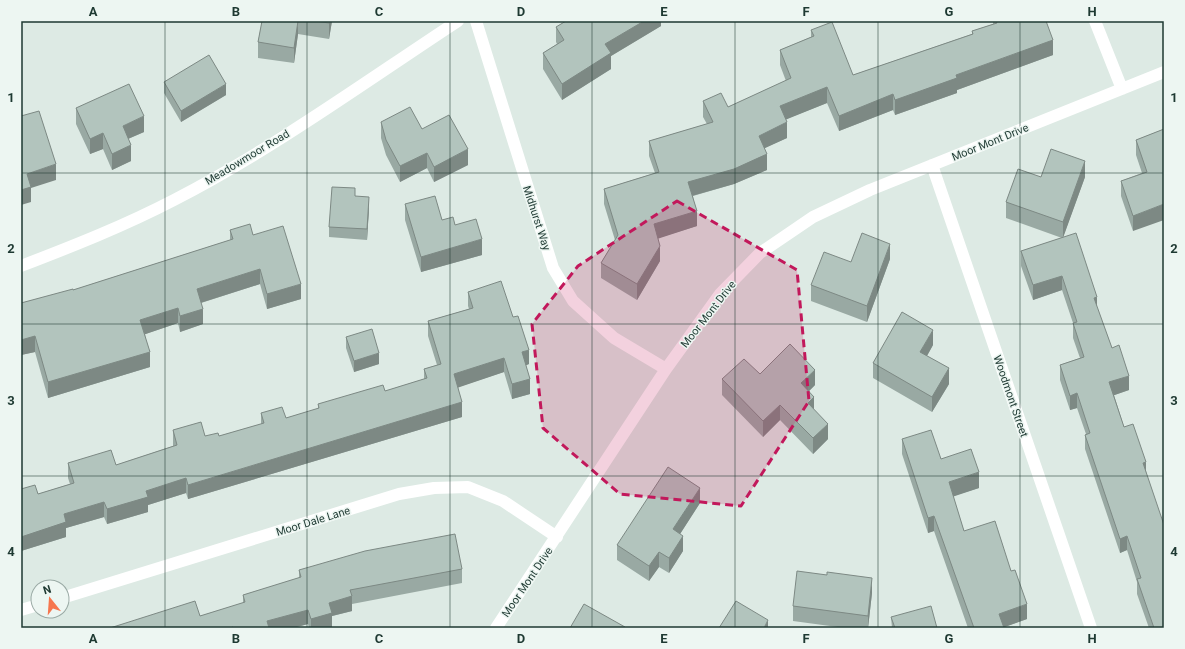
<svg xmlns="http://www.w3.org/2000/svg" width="1185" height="649" font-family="Roboto,sans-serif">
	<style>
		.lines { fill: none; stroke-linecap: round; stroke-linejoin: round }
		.street { stroke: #fff; stroke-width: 12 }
		.wall { fill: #99a9a3 }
		.shaded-wall { fill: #7d8984 }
		.building { fill: #b2c4bd; stroke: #7d8984 }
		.marked { fill: #c2185b; fill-opacity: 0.2; stroke: #c2185b; stroke-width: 3; stroke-dasharray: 8 5; stroke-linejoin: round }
		.grid { fill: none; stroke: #1e3932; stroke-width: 1; stroke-opacity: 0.55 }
		.labels { text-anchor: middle; stroke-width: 3; stroke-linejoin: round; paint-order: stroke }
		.street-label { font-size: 11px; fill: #1e3932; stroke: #edf6f2 }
		.neatline { fill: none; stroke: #1e3932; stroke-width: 1.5 }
		.grid-label { font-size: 13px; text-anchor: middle; font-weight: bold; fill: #1e3932 }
	</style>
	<rect width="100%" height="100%" fill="#ddeae4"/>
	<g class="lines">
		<path class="street" d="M476,21l77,247 20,33 41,37 52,31
			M1095,21l27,68
			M932,165l159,463
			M21,266c52,-20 103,-40 153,-66 99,-51 191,-118 284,-179
			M62,598l337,-104 35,-6 34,-1 35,14 54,36
			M21,610l17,-5
			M496,628l170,-259 54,-75 40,-41 53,-36 57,-27 294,-118"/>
	</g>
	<path class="wall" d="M262,21h70l-3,18 -31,-5 -4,29 -36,-5v-16z
		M661,21v5l-50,30v13l-49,31 -19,-31v-16l14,-9 -1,-2v-15z
		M993,21h53l7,34 -96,35v3l-62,22 -2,-5 -54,21 -12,-28 -41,16 1,19 -23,10 3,22 -33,14 -41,12 4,30 -39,12 2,23 -23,39 -36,-22v-15l14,-23 -11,-36v-15l51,-16 -6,-17v-15l58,-17 -4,-7v-16l25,6 58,-26 -6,-16v-15l31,-13v-7l42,45 119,-41v-3l21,-7z
		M164,82l62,13 -45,27 -17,-29z
		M76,108l68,24 -16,7 3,22 -19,9 -9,-21 -13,5 -14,-30z
		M381,122l41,7 46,36 -34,17 -7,-14 -27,14 -14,-27 -5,-17z
		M1164,129l-31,102 -12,-35v-15l21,-8 -6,-18v-15z
		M1041,177h44l-22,60 34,71 15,40 17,42 -15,5 10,32 22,44 18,157h-15l-12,-34v-12l-10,-32 -7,3 -35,-104v-14l1,-1 -9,-26 -7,2 -10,-30v-15l20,-7 -7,-20v-15l-11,-33 -29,10 -12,-34v-15l41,-13 -56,-20v-16z
		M355,196l14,12 -2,32 -38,-3v-10z
		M405,204l37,16 40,35 -61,17 -16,-52z
		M230,230l23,5 48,64 -34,10 -7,-25 -59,19 2,21 -23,8 -2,-9 -33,11 5,33 -102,31 -13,-46 -14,3v-52l52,-13 157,-50z
		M890,259l-23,63 -56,-21v-16l40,-23z
		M468,292l45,25 16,47 -3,1 4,29 -18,5 -8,-27 -46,15 4,30 -274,82 -2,-6 -38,12v7l-41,12 -3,-7 -38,11v9l-45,14v-62l17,5 32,-10 -2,-6v-15l48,2 57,-19v-16l32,6h14l42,-12v-11l25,5 32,-9v-5l67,-13 39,-12v-10l13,-4 -9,-29v-15l41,-12 -1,-3z
		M346,337l33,27 -25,8 -8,-24z
		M933,345l-6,11 22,28 -17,28 -59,-34v-15z
		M760,374l55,11 -6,6 5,19 14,29 -15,15 -33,-34 -17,17 -41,-42v-16z
		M902,439l39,20 38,29 -26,8 11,35 63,88 -23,8v1h-36l-34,-97 -6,2 -26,-79z
		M700,503l-20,31 3,17 -14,22 -10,-6 -10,14 -32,-21v-15z
		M462,569v14l-110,21v7l-20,5v11l-3,1h-20l-1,-4 -15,4h-183l90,-12 43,-13v-8l56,-17v-8z
		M872,593l-4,35h-23l-52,-7v-15z
		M891,617l46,11h-45z"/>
	<path class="shaded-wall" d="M298,21v13l-4,29v-15z
		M330,21h2l-3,18v-16z
		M644,21h17v5l-50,30v13l-49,31v-16l43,-40z
		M1053,40v15l-96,35v3l-62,22v-15l61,-25z
		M226,84v11l-45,27v-11z
		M827,87v16l-47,19v-16z
		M893,94v16l-54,21v-15z
		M144,116v16l-21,9v-15z
		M787,122v16l-28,13v-15z
		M103,133v16l-13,5v-15z
		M131,145v16l-19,9v-16z
		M468,149v16l-34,17v-15z
		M427,153v15l-27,14v-16z
		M767,154v16l-33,14 -46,13v-15z
		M1085,161v16l-22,61v-16z
		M56,164v16l-25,8v14l-10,3v-15l6,-16z
		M369,197v11l-2,32v-11z
		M1164,204v16l-31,11v-15z
		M697,211v15l-43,14v-16z
		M482,239v16l-61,17v-15z
		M890,244v15l-23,63v-16z
		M660,246v15l-23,39v-16z
		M260,269v15l-63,20v-15z
		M1062,276v14l-29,10v-15z
		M301,284v15l-34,10v-15z
		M1097,297v15l-3,-14z
		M178,308v15l-38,13v-16z
		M203,309v15l-23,8v-16z
		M933,330v15l-13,23v-16z
		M35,336v16l-14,3v-15z
		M529,350v14l-7,3v-15z
		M150,352v15l-102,31v-16z
		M379,353v11l-25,8v-11z
		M504,358v14l-50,17v-15z
		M949,368v16l-17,28v-15z
		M815,370v15l-14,14v-16z
		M1129,376v14l-20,7v-15z
		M530,379v15l-18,5v-15z
		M1077,393v15l-7,2v-14z
		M814,397v15l-6,-9z
		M462,402v15l-274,82v-14z
		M780,405v15l-17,17v-16z
		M828,424v15l-15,15v-16z
		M1146,462v14l-3,-13z
		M979,472v16l-30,10v-16z
		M186,478v15l-38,12v7l-41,12v-15l39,-18z
		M700,488v15l-27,42v-16z
		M104,502v15l-38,11v9l-45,14v-14l43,-23z
		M934,516v15l-6,2v-15z
		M683,536v15l-14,22v-15z
		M1127,536v14l-7,3v-14z
		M659,552v15l-10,14v-15z
		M872,578v15l-4,35v-12z
		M352,596v15l-20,5v11l-3,1h-18v-9l18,-16z
		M1027,604v15l-25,9 -3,-14z
		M308,610v14l-15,4h-26v-7z
		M768,620v8h-4z"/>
	<path class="building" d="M262,21h36l-4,27 -36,-6z
		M315,21h15l-1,2z
		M566,21h78l-39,23 6,9 -49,31 -19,-31 21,-13 -8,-13z
		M996,21h50l7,19 -97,35 1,3 -62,22 -2,-6 -54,22 -12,-29 -47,19 7,16 -28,14 8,18 -33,15 -46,13 9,29 -43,13 6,22 -23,38 -36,-21 17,-28 -14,-46 55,-17 -10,-31 64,-19 -10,-21 18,-8 7,14 63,-29 -11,-28 34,-14 -3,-6 21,-8 21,53 120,-41 -1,-3 25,-8z
		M209,55l17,29 -45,27 -17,-29z
		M129,84l15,32 -21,10 8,19 -19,9 -9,-21 -13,6 -14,-31z
		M410,107l12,22 27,-14 19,34 -34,18 -7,-14 -27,13 -14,-26 -5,-18z
		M39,111l17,53 -29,10 4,13 -10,3v-74z
		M1164,129v75l-31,12 -12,-35 26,-9 -11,-32z
		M1051,149l34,12 -22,61 -57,-20 12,-33 23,8z
		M332,187l23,1v8l14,1 -2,32 -38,-2z
		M435,196l7,24 11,-3 2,8 21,-6 6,20 -61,18 -16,-53z
		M250,224l3,11 30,-9 18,58 -34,10 -7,-25 -63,20 6,20 -23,7 -2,-8 -38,12 10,32 -102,30 -13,-46 -14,4v-37l52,-14v1l160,-51 -3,-9z
		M862,233l28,11 -23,62 -56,-21 13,-33 27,10z
		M1076,233l21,64 -3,1 18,50 7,-3 10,31 -20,6 15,45 9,-3 13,38 -3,1 21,62v103h-10l-17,-49 4,-1 -14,-42 -7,3 -35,-104 5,-2 -13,-40 -7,3 -10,-31 24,-8 -11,-34 4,-1 -15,-46 -29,9 -12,-34z
		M501,281l12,36 5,-1 11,34 -7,2 8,27 -18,5 -8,-26 -50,16 8,28 -274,83 -2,-7 -40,13 2,6 -41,12 -3,-7 -40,12 2,8 -45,15v-48l14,-4 3,9 36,-11 -6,-20 43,-13 5,15 61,-20 -4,-15 28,-8 4,14 13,-3 1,3 45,-13 -3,-10 21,-6 4,11 33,-10 -1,-4 65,-19 2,6 42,-13 -3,-9 17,-5 -13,-43 45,-13 -5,-16z
		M902,312l31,18 -13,22 29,16 -17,29 -59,-34z
		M372,329l7,24 -25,8 -8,-24z
		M790,344l25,26 -14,13 13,14 -6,6 20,21 -15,14 -33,-33 -17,16 -41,-42 22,-20 16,15z
		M931,430l10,29 30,-10 8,23 -30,10 15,49 31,-10 16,50 4,-1 12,34 -28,10 5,14h-30l-40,-112 -6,2 -26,-79z
		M668,467l32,21 -27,41 10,7 -14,22 -10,-6 -10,14 -32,-21z
		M455,534l7,35 -112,21 2,6 -23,7 3,10 -21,6 -3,-9 -41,11 2,7h-36v-1l-3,1h-120l85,-27 5,15 45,-14 -2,-7 58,-18 -2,-7 66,-19z
		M797,571l30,4v-3l45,6 -4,38 -75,-10z
		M736,601l32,19 -4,8h-45z
		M584,604l41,23 -1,1h-54z
		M931,606l6,22h-42l-4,-11z"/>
	<path class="marked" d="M677,201l120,69 12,131 -68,105 -121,-12 -77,-66 -11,-104 46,-58z"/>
	<path class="grid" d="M165,21v607M307,21v607M450,21v607M592,21v607M735,21v607M878,21v607M1020,21v607M21,173h1143M21,324h1143M21,476h1143"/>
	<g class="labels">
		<g class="street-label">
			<text transform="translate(990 142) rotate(-22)" y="4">Moor Mont Drive</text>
			<text transform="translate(247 157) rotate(-31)" y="4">Meadowmoor Road</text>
			<text transform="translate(537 218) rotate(72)" y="4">Midhurst Way</text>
			<text transform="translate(708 314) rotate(-52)" y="4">Moor Mont Drive</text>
			<text transform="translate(1011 396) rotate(71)" y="4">Woodmont Street</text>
			<text transform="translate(313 521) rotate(-17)" y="4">Moor Dale Lane</text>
			<text transform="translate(527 582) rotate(-56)" y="4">Moor Mont Drive</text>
		</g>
	</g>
	<rect width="1185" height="649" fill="none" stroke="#edf6f2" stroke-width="44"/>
	<g transform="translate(50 599) rotate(343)"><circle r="19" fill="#edf6f2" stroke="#9aaaa5"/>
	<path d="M0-3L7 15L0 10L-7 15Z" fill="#f6764e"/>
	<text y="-6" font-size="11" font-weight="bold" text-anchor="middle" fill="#1e3932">N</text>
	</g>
	<rect x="22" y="22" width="1141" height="605" class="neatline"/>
	<g class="grid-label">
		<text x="93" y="16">A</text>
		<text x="236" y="16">B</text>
		<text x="379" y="16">C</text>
		<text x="521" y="16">D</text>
		<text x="664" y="16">E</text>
		<text x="806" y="16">F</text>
		<text x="949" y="16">G</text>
		<text x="1092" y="16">H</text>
		<text x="11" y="102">1</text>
		<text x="1174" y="102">1</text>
		<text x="11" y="253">2</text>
		<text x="1174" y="253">2</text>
		<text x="11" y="405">3</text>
		<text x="1174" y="405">3</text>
		<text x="11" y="556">4</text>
		<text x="1174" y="556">4</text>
		<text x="93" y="643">A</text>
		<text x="236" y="643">B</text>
		<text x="379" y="643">C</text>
		<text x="521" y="643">D</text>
		<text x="664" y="643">E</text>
		<text x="806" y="643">F</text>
		<text x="949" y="643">G</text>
		<text x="1092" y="643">H</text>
	</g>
</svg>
